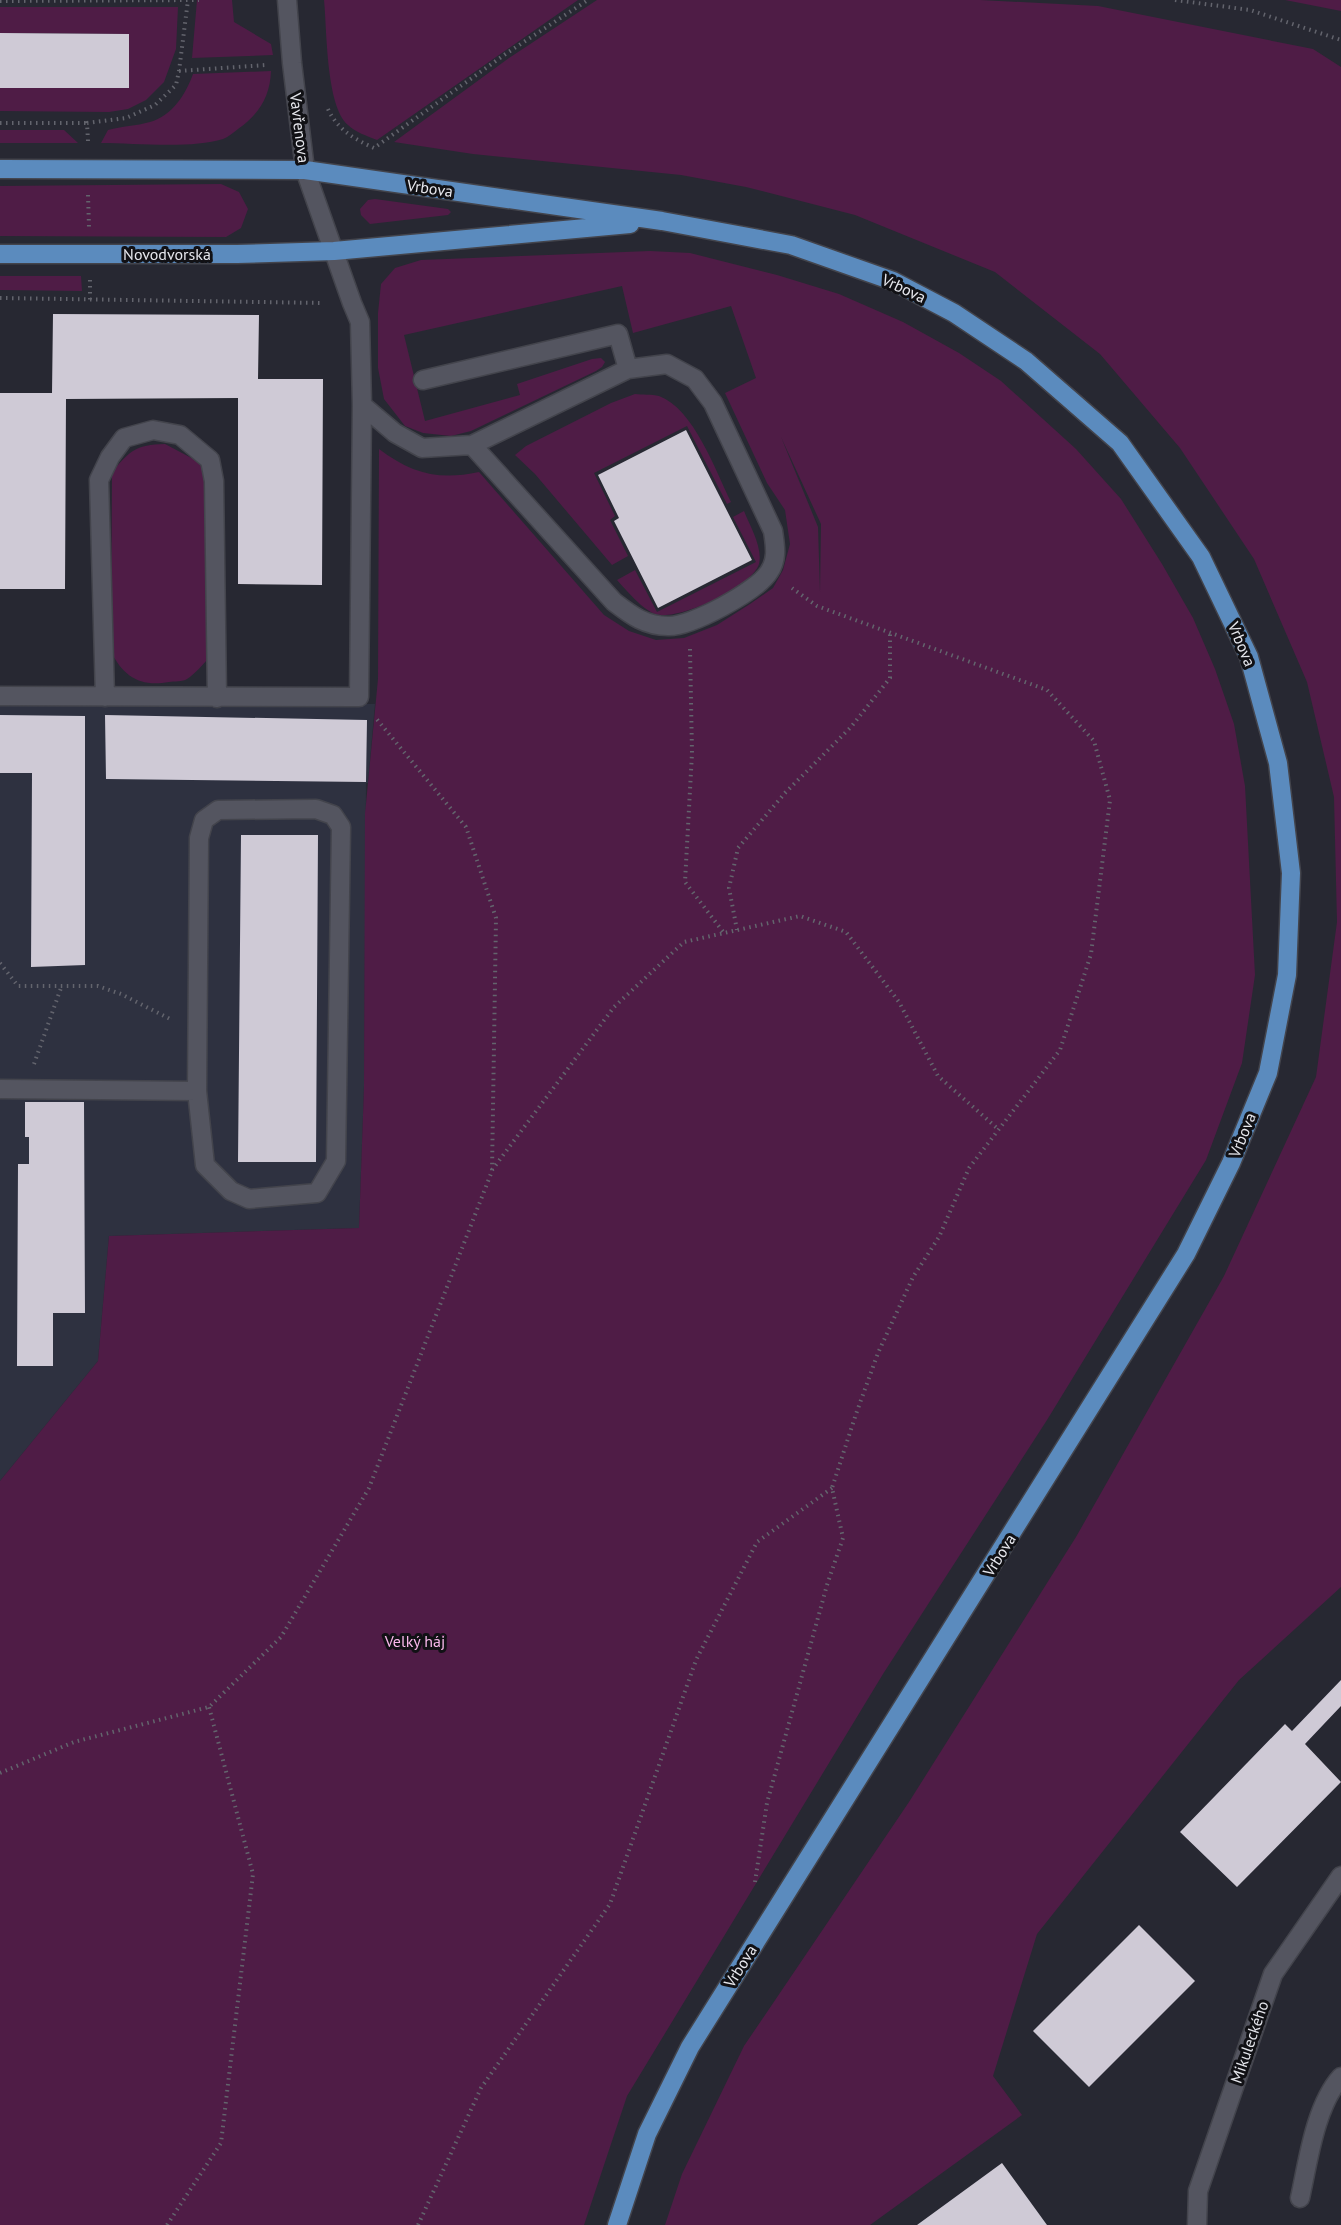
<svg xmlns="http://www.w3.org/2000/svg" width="1341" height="2225" font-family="'PT Sans',sans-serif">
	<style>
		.built { fill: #2e3140 }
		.green { fill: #4f1c46; fill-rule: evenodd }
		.building { fill: #cfcad6 }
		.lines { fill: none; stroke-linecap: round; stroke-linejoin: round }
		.minor-casing { stroke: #43444c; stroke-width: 21 }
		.major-casing { stroke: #43444c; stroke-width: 21 }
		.path { stroke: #63646d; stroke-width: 4; stroke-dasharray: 1.5 4.5; stroke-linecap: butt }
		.minor { stroke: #545560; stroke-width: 18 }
		.major { stroke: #5b8bbe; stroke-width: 18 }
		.labels { text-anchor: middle; stroke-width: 6; stroke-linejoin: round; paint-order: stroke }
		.street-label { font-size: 16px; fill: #e6e7ed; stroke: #111115 }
		.park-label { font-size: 16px; fill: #f9b7eb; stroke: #111115 }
	</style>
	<rect width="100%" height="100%" fill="#272832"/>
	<path class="built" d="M0,702l375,2 -7,79h-2l-2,304 -5,141 -250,8 -11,125 -98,120z"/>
	<path class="green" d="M197,0h35l2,22 37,22 2,11 -81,3z
		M324,0h254l-201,140c-10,-4 -22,-8 -29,-15 -22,-19 -21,-95 -24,-125z
		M597,0h383l118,6 215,43 28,18v1520l-102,93 -202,254 -44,142 29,39 -152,110h-205l17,-51 62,-128 165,-244 167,-265 148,-261 92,-199 21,-155 -3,-125 -27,-115 -53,-123 -74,-111 -80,-94 -105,-82 -140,-57 -109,-28 -65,-12 -208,-21 -79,-12 115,-84z
		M1285,0h56v11z
		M0,7h178l-2,42 -12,33 -18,18 -18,9 -19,3 -109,-1v-23h129v-54l-129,-1z
		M271,71c-1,26 -12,43 -33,58 -5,4 -10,8 -15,10 -31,10 -89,4 -122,4l7,-13c14,-4 28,-4 42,-8 22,-6 36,-28 43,-48z
		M0,130h64l14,13h-78z
		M221,184l18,8 9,17 -7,19 -15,9 -226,-1v-50z
		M375,199l73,10 3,3 -3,3 -78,9 -9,-9 -1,-6 8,-9z
		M650,251l40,2 87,22 62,19 64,28 56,31 42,28 75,68 45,50 41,65 31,54 22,51 19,55 11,62 10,189 -13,88 -36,97 -159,260 -164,254 -256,422 -43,129h-584v-744l98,-120 11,-125 250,-8 5,-141 1,-273 13,-135 1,-230c32,24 59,32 100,23l125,143 25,16 27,9 28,-2 33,-13 33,-21 23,-16 10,-18 7,-26 -5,-34 -18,-27 -42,-90 31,-15 -25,-72 -98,27 -11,-47 -218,49 21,86 95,-26 -3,-11 75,-25 9,-1 4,4 -3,5 -6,4 -125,60 -20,5 -28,-3 -18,-7 -21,-27 -6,-31v-55l3,-29 14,-16 26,-8zM781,437l40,87 -1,68 -2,-65z
		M0,276h81l1,15 -82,-1z
		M635,394c7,1 17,0 24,2 35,13 56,74 72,106l-4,2 -40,-78 -93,47 21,43 -5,4 18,36 -16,9 -77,-91 -20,-19 11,-9 85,-43z
		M165,444l34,18 7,15 2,182c-6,6 -13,15 -21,20 -4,3 -13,2 -18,3 -29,5 -45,-5 -58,-30l1,-180c19,-22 23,-27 53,-28z
		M744,511c6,15 19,37 15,53 -7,23 -82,58 -104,50 -13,-5 -29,-24 -38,-34l18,-10 22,42 99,-50 -23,-45z"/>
	<path class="building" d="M0,33l129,1v54h-129z
		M53,314l206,1 -1,64h65l-1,206 -84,-1v-186l-172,1 -1,190h-65v-196h52z
		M686,430l66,130 -94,48 -44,-87 5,-3 -21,-43z
		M0,715l85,1v249l-54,2 1,-194h-32z
		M105,715l262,5 -1,62 -260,-3z
		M241,835h77l-2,327h-78z
		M25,1102h59l1,211h-32v53h-36l1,-202h11v-27h-4z
		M1341,1680v26l-36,38 36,38 -104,105 -57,-55 105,-108 7,7z
		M1139,1925l56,56 -106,106 -56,-56z
		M1002,2163l45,62h-130z"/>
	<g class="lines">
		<defs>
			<path id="minor" d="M423,380l195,-46 10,35
				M362,405l33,28 27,15 50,-3 156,-76 39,-5 28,15 18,24 60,128c2,14 5,28 -4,41 -12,19 -78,55 -101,54 -23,0 -37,-11 -54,-24l-142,-157
				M0,696l359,1 3,-292 -2,-83 -8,-19 -47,-133 -13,-107 -5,-63
				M105,697l-6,-217 11,-23 14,-19 29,-8 27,5 30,25 4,21 3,217
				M316,809l17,6 8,12 -5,334 -19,32 -68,6 -18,-8 -26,-26 -8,-74 2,-253 5,-18 14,-10z
				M0,1089l197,2
				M1300,2198c8,-36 15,-92 41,-121
				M1197,2225l1,-34 75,-217 68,-98"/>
			<path id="major" d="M0,169l305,1 357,51 129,24 102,36 61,32 72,48 94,82 81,114 48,100 29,106 13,110 -4,102 -19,98 -37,90 -45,91 -496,793 -43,87 -30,91
				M0,254h237l97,-3 296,-27"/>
		</defs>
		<use href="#minor" class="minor-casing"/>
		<use href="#major" class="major-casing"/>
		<path class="path" d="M1175,0l75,10 91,30
			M0,1l199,-1
			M179,71l87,-6
			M328,109c9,20 26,30 46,39l133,-95 81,-53
			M0,123h87
			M88,141l-1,-18 39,-5 29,-13 21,-20 3,-14 9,-71
			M88,195l1,32
			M90,280v20
			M0,298l323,5
			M690,649l2,104 -7,129 39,51
			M737,930l-8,-42 9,-40 47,-55 66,-66 39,-49v-44
			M0,963l18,23h80l23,8 51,26
			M34,1064l28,-79
			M492,1170l122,-163 70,-65 116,-26 46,16 53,70 39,74 60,53
			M0,1773l74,-31 135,-35 72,-70 88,-149 123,-317 4,-253 -30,-91 -91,-110
			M755,1882l12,-79 60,-218 16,-47 -11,-50 24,-74 22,-61 35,-76 26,-40 30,-69 91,-118 31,-96 19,-154 -16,-59 -47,-51 -230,-84 -25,-18
			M167,2225l54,-82 32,-269 -44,-167
			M418,2225l63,-137 129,-184 86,-244 61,-118 75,-54"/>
		<use href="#minor" class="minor"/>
		<use href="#major" class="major"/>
	</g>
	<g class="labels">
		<g class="street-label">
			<text transform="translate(300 128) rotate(83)" y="6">Vavřenova</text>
			<text transform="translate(430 188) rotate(8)" y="6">Vrbova</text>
			<text x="167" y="260">Novodvorská</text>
			<text transform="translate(904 288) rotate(25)" y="6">Vrbova</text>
			<text transform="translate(1242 644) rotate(67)" y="6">Vrbova</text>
			<text transform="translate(1242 1135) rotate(-68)" y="6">Vrbova</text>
			<text transform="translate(999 1555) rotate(-58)" y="6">Vrbova</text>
			<text transform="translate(740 1966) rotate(-58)" y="6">Vrbova</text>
			<text transform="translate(1249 2042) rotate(-71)" y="6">Mikuleckého</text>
		</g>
		<g class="park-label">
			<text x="415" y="1647">Velký háj</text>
		</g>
	</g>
</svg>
